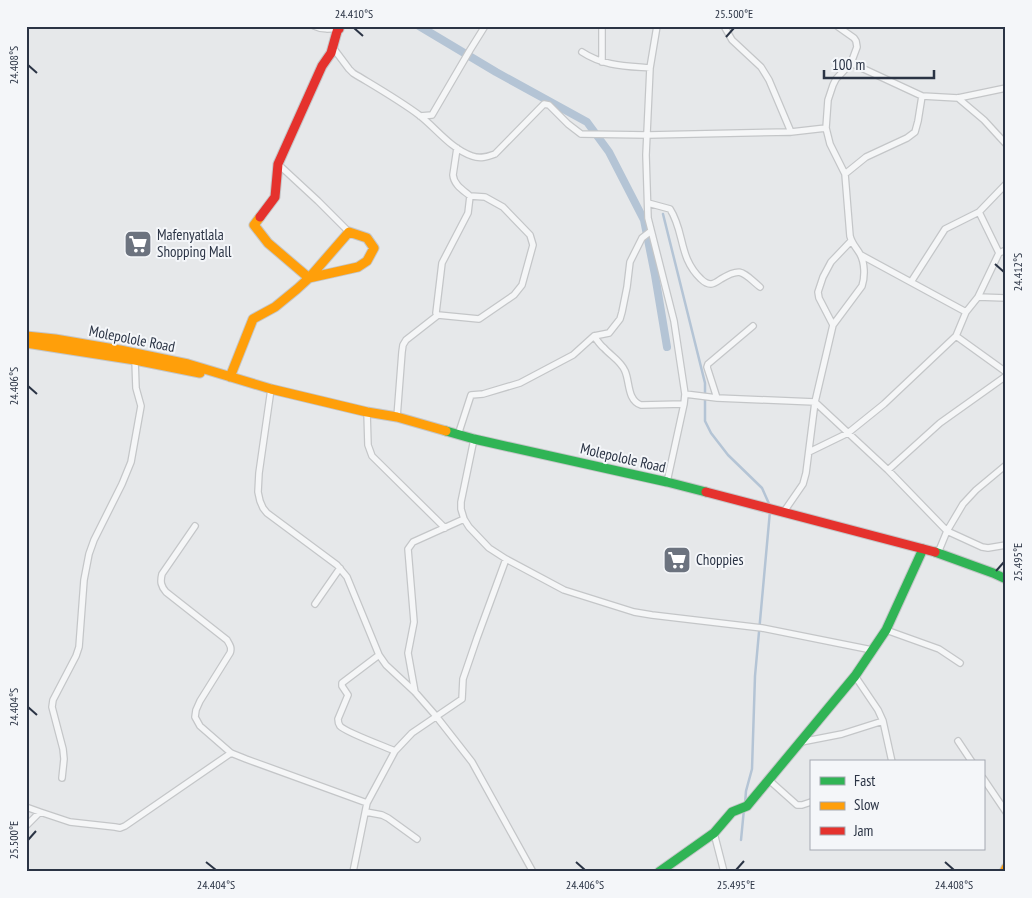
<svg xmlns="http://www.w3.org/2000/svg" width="1032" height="898" font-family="'PT Sans Narrow',sans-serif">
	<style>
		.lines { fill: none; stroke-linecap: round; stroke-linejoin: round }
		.stream { stroke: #b4c4d5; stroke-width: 2.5 }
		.canal { stroke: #b4c4d5; stroke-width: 8 }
		.street-casing { stroke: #c4c6c8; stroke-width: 8 }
		.fast-casing { stroke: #c4c6c8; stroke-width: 11 }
		.slow-casing { stroke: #c4c6c8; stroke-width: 11 }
		.jam-casing { stroke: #c4c6c8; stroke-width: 11 }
		.street { stroke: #f5f6f7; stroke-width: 5.5 }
		.fast { stroke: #30b455; stroke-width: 9 }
		.slow { stroke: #ff9f0a; stroke-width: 9 }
		.jam { stroke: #e5322d; stroke-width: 9 }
		.ticks { fill: none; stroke: #2b3445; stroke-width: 2 }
		.labels { text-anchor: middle; stroke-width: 4; stroke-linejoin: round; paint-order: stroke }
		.poi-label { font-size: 15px; fill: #2b3445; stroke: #f4f6f9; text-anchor: start }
		.street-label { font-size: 15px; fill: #2b3445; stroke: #f4f6f9 }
		.neatline { fill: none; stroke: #2b3445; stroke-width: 2 }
		.ticks-label { font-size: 12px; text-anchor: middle; fill: #2b3445 }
	</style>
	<rect width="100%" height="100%" fill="#e6e8ea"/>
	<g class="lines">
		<path class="stream" d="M663,214l42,169v38l6,12 17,22 34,33 8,18
			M745,804l1,-13 6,-22 3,-93 15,-165
			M741,840l3,-31"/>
		<path class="canal" d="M419,26l77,46 91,50 22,30 35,68 11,55 12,72"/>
		<defs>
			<path id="street" d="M314,26c8,4 16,3 24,2
				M602,26v36
				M657,26l-7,42 -4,87 2,63 26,103 11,73 -1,10 -17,78
				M724,26l8,14 29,27 8,13 22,52
				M334,49l15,20 4,4c23,14 46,27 66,42 17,13 32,34 53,41 8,3 15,1 23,-2l49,-50 5,1 19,19 13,10 67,1 143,-3 35,-4
				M582,52c21,14 44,14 68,16
				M851,63l71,33 36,2 48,-10
				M958,98l26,22 22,24
				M420,116l12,-1 38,-65 15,-24
				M278,164l40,37 31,31
				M845,174l21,-17 41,-19 8,-6 3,-11 4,-25
				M648,203l22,6c15,23 8,48 31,70 2,2 6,5 10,5 3,0 7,-3 10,-5 21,-13 22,-6 39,8
				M999,253l-20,-41 27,-28
				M861,255l105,57
				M911,282l34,-53 34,-17
				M978,297l28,1
				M438,315l41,4 35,-24 8,-10 11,-40 -3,-10 -27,-28 -18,-10 -15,-1
				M833,325l-14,-27 -1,-6 5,-15 8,-15 20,-21
				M594,336c3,4 6,9 10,12 7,8 17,13 21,23 5,11 2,29 16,34l43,-1
				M956,336l50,36
				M271,389l-12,84 -1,19 2,9 3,7 4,5 70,52 10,12 32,78 7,10 29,27 21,24 36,46 61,110
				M685,394l32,4 98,4 73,68 59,61 35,16 6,1 18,-3
				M717,398l-10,-31 1,-3 45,-38
				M367,412l1,33 4,11 73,72
				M397,417l5,-65 1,-7 3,-5 32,-25 -2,-2 6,-50 26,-50 2,-17c-7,-6 -16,-11 -17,-21l4,-27
				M458,435l13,-40 12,-1 37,-11 53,-28 21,-19 15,-3 11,-14 2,-7 5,-25 3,-25 12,-24 9,-7
				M474,439l-13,63v7l3,10 5,8 20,21 17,11 58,31 70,22 18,3 110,13 110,22
				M809,452l39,-19 36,-29 72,-68 10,-24 12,-15 21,-44 7,-3
				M888,470l52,-47 66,-47
				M783,513l20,-29 3,-11 9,-71 18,-77 29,-39c3,-9 3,-23 -2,-32 -4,-7 -8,-10 -10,-18l-5,-62 -15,-30 -4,-16 2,-28 5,-15 3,-6 15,-16 6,-16 -1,-6 -2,-3 -17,-12
				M195,526l-33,48c-2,8 -1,12 4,18l61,48c3,5 5,8 3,13l-30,48 -4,9 -1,7 5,9 31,27 15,6 121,44
				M938,553l9,-22 16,-27 13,-14 30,-25
				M315,604l25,-36
				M886,630l53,19 21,14
				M379,655l-37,28v3l6,9 -10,24c0,3 0,4 2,7 5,6 46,21 55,25
				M855,676l23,34 5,11 9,41
				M415,692l-7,-39 6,-31 -6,-73 5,-7 51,-23
				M958,741l14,21
				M801,742l41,-8 41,-13
				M62,778l2,-19 -1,-10 -11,-42 1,-7 23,-44 3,-9 5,-67 5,-26 5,-14 28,-56 9,-22 10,-56 -5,-18 -1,-28
				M983,778l23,34
				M769,780l28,25h5l9,-3
				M26,807l14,5
				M366,812l16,3 6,3 29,21
				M26,826l14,-14 30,10 45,5 5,1 5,-2 106,-73
				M714,833l10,39
				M353,872l14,-69 28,-52 17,-18 50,-34 1,-20 14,-41 29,-79"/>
			<path id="fast" d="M446,431l28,8 193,43 39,10
				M935,552l58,21 13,6
				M659,872l55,-39 18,-21 15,-6 108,-130 31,-46 37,-81"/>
			<path id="slow" d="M26,336l29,3 65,11 68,14 83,25 96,23 30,5 49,14
				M26,343l109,17 65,13
				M230,377l23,-58 22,-12 22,-18 12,-11 40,-46 18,6 7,10 -7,13 -9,6 -49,11 -41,-35 -14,-18 6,-8
				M1004,872l2,-4"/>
			<path id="jam" d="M260,217l15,-20 3,-33 44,-98 9,-13 7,-25 1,1 -1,-3
				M706,492l229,60"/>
		</defs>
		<use href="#street" class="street-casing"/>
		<use href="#fast" class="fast-casing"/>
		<use href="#slow" class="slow-casing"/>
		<use href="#jam" class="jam-casing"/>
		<use href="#street" class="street"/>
		<use href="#fast" class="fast"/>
		<use href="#slow" class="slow"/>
		<use href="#jam" class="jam"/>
	</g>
	<path class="ticks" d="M354,28l9,8M726,37l8,-9M28,65l9,8M995,264l9,8M28,386l9,8M996,571l8,-9M28,707l9,8M28,840l8,-9M206,862l10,8M576,862l9,8M945,862l9,8M736,870l8,-9"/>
	<defs>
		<symbol id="supermarket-square" viewBox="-11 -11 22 22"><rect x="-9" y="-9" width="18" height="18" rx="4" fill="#6c737f" stroke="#f4f6f9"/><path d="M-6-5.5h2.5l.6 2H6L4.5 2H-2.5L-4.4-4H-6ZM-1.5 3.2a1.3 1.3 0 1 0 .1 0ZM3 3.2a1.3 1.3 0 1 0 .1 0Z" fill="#fff"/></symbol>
	</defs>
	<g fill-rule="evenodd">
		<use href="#supermarket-square" x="122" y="228" width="32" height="32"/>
		<use href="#supermarket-square" x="661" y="544" width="32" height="32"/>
	</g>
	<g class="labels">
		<g class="poi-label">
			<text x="157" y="240">Mafenyatlala<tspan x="157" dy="17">Shopping Mall</tspan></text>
			<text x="696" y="565">Choppies</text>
		</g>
		<g class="street-label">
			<text transform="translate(132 339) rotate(11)" y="5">Molepolole Road</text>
			<text transform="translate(623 458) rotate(13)" y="5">Molepolole Road</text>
		</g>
	</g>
	<rect width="1032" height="898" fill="none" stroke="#f4f6f9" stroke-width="55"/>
	<rect x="810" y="760" width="175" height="90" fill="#f4f6f9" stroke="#a4a8b1"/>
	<rect x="820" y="777" width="25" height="8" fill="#30b455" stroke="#a4a8b1"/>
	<text x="854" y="786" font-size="15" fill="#2b3445">Fast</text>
	<rect x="820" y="802" width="25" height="8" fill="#ff9f0a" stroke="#a4a8b1"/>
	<text x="854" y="810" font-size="15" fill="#2b3445">Slow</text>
	<rect x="820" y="827" width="25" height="8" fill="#e5322d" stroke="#a4a8b1"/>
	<text x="854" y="836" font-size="15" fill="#2b3445">Jam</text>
	<path d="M824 70v8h110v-8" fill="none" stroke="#2b3445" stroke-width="2.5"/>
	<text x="832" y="70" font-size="15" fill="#2b3445" stroke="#f4f6f9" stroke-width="4" paint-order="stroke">100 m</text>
	<rect x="28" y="28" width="976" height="842" class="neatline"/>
	<g class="ticks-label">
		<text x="354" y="18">24.410°S</text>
		<text x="734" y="18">25.500°E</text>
		<text transform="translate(14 65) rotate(-90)" y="4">24.408°S</text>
		<text transform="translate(1018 272) rotate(-90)" y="4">24.412°S</text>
		<text transform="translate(14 386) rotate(-90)" y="4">24.406°S</text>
		<text transform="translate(1018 562) rotate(-90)" y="4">25.495°E</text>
		<text transform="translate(14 707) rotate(-90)" y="4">24.404°S</text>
		<text transform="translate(14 840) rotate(-90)" y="4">25.500°E</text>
		<text x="216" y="889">24.404°S</text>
		<text x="585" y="889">24.406°S</text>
		<text x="736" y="889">25.495°E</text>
		<text x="954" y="889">24.408°S</text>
	</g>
</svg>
